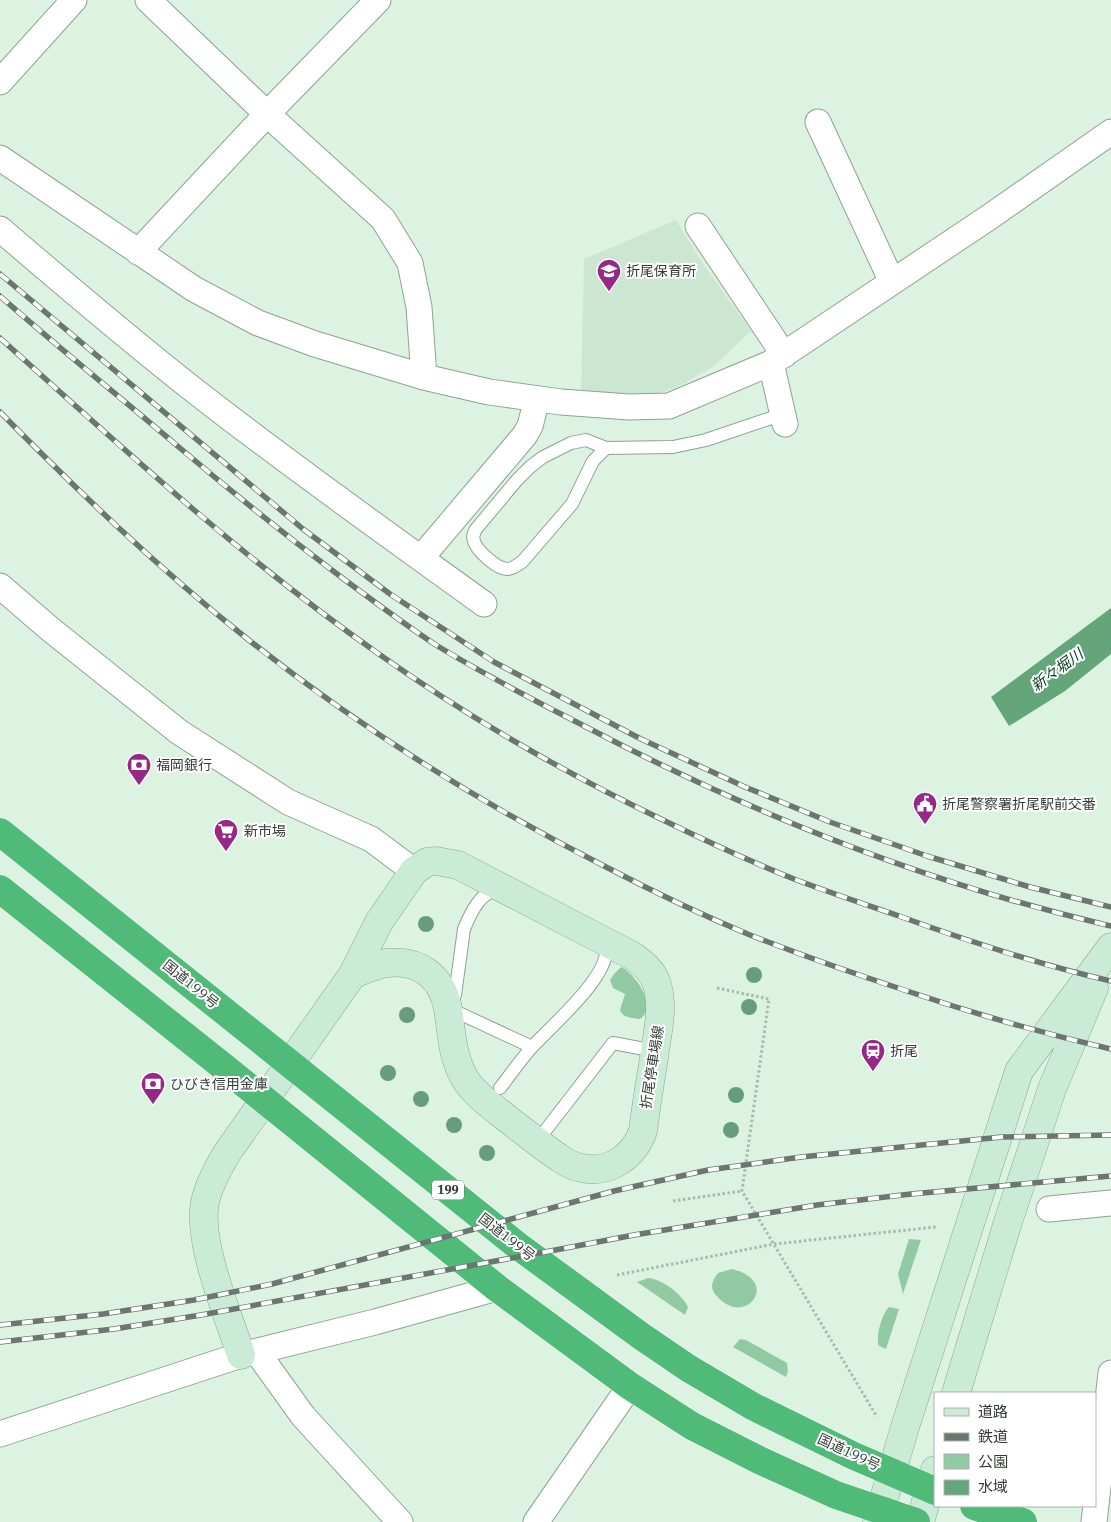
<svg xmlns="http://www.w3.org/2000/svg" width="1111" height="1522" font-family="'IBM Plex Serif','Noto Sans JP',serif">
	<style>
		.built { fill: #cbe7d2 }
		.green { fill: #91caa2 }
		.water { fill: #64a679 }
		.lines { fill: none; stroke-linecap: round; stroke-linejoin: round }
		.lane-casing { stroke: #8ea293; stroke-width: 14 }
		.street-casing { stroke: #8ea293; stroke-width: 27 }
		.secondary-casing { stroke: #8ea293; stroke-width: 29 }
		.highway-casing { stroke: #fff; stroke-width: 29 }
		.path { stroke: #a8baad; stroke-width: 3; stroke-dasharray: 2.5 2.5; stroke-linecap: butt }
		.lane { stroke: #fff; stroke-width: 12 }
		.street { stroke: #fff; stroke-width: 25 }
		.secondary { stroke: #caebd6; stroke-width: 28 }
		.highway { stroke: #50bb78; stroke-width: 28 }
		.rail-casing { stroke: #6a776e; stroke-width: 5.5 }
		.rail { stroke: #fff; stroke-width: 4; stroke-dasharray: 11; stroke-linecap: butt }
		.tree { fill: #679d7f }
		.labels { text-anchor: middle; stroke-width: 4; stroke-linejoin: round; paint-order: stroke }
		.shield { fill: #fff; stroke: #707672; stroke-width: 1 }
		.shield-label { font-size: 12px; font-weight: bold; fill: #333c36 }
		.poi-label { font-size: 14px; fill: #333c36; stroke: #fff; text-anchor: start }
		.street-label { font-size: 14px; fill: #333c36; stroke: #fff }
		.water-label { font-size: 15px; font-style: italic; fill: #093e20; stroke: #fff }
	</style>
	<rect width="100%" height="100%" fill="#ddf3e2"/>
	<path class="built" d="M676,220l25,41 50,70 -38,36 -34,19 -31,11 -67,-1 3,-137z"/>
	<path class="green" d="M621,967c15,7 37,40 19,52 -8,-1 -17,-1 -20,-9l5,-16 -12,-6 -3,-8 5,-7z
		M909,1239l12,1 -18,54 -5,-20z
		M732,1269c51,12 12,62 -17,25 -6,-8 -2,-14 3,-21z
		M648,1278c14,1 34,16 40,29l-3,8 -48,-33z
		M889,1307l10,2 -13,40 -7,-3c-4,-9 3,-32 10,-39z
		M740,1339l6,1 41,23 1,8 -2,6 -53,-30z"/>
	<path class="water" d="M1111,608v46l-46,37 -56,35 -18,-29z"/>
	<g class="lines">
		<defs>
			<path id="lane" d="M606,448l-13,13 -21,43 -50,58c-5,3 -9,7 -15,7 -10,0 -31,-19 -33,-28 -2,-5 0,-8 2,-12l41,-49 13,-13 13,-10 28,-14 15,-3 20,8 67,-1 33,-7 77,-26
				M501,889c-20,1 -30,23 -37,40l-9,66 -7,13 84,39
				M500,1088c11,-14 21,-29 33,-42 17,-19 86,-77 71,-104
				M543,1146l-1,-5 3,-10 68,-88 42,8"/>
			<path id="street" d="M148,0l119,114 116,105 27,44 9,44 5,70
				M0,82l74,-82
				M818,122l74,160
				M0,158l194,131 64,34 57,21 109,33 65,15 72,10 68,5 40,-1 102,-43 217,-145 123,-86
				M698,226l86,129
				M0,229c67,57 134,115 204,169 91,71 186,138 280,206
				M138,252l129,-138 111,-114
				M771,363l14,61
				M421,558l104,-123 5,-9 7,-27
				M0,586l50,43 129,103 109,70 83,37 43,32
				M1049,1209l62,-6
				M257,1352l46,64 97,106
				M0,1434l241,-79 134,-33 122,-34
				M536,1522l94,-136
				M1094,1522l17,-149"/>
			<path id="secondary" d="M436,861l22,4 175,91c9,7 19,14 23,26 9,24 1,51 -2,76 -4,24 -8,49 -11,73 -9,25 -33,43 -61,37 -7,-1 -15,-5 -21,-9 -18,-12 -35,-26 -52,-39 -15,-12 -31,-23 -42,-38 -15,-23 -15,-47 -19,-73 -6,-33 -29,-50 -62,-46 -11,2 -22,7 -33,11l26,-52 35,-51 13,-9z
				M241,1355c-13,-41 -44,-112 -36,-153 4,-18 13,-34 22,-49l126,-179
				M956,1393l52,-171 44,-133 42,-101
				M877,1522l28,-95 114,-356 92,-124
				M920,1522l15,-52"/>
			<path id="highway" d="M0,832l518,414 123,90 47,32 66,39 100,49 81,35
				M0,889l225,179 272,220 133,98 62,40 67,34 77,35 80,27
				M974,1506l49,16"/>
		</defs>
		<use href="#lane" class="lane-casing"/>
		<use href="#street" class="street-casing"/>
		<use href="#secondary" class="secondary-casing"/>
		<use href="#highway" class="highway-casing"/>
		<path class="path" d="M717,988l52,11 -27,192 135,226
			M673,1201l69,-10
			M617,1275l157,-31 162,-17"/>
		<use href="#lane" class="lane"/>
		<use href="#street" class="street"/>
		<use href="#secondary" class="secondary"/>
		<use href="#highway" class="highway"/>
		<defs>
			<path id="rail" d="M0,274l303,255 87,65 104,68 147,77 104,48 85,35 97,34 103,31 81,20
				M0,296c57,50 116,98 174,147 54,46 110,91 167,134 31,23 63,47 95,68 50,31 102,57 154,84 165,86 339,155 521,197
				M0,338c121,109 242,220 376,314 90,64 187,120 287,168 43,21 86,41 131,59 34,13 70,25 105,37 69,25 140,49 212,65
				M0,412c78,79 158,156 245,225 113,90 235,166 363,231 46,24 94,47 142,67 51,20 102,38 154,55 68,23 137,43 207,59
				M0,1325l103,-11 91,-14 78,-16 342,-93 94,-21 93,-13 201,-20 109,-2
				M0,1342l114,-13 87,-14 344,-63 89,-17 183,-30 94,-11 200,-18"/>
		</defs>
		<use href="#rail" class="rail-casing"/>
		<use href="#rail" class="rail"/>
	</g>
	<g class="tree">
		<circle cx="426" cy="924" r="8"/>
		<circle cx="754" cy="975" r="8"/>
		<circle cx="749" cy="1007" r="8"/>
		<circle cx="407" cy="1015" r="8"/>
		<circle cx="388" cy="1073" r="8"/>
		<circle cx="736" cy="1095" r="8"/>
		<circle cx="421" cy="1099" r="8"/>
		<circle cx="454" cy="1125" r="8"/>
		<circle cx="731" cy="1130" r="8"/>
		<circle cx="487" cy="1153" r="8"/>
	</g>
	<defs>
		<symbol id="school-pin" viewBox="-11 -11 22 30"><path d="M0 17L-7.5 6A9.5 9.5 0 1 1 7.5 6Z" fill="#962889" stroke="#fff"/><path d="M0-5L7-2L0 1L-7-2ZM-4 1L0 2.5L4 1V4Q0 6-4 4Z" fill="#fff"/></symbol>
		<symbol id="bank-pin" viewBox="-11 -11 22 30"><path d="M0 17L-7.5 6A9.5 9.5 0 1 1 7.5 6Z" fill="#962889" stroke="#fff"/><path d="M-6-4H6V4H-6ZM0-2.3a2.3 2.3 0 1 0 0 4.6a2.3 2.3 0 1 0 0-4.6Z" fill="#fff"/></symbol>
		<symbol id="civic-pin" viewBox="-11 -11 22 30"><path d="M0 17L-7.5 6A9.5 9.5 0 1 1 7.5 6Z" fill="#962889" stroke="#fff"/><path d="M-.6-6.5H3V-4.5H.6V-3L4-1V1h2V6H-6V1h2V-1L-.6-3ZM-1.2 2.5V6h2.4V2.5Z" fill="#fff"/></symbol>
		<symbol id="supermarket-pin" viewBox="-11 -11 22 30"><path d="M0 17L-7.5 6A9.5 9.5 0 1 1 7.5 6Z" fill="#962889" stroke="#fff"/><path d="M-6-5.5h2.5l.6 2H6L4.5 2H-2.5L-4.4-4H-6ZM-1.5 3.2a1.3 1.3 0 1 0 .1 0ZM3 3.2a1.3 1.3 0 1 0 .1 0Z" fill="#fff"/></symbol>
		<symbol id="station-pin" viewBox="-11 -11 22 30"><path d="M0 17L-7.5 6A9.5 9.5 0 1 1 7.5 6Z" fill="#962889" stroke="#fff"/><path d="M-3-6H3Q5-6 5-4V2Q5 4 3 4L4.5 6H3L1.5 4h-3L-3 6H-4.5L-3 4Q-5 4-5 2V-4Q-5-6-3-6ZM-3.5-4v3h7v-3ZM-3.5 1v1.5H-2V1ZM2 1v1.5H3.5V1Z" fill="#fff"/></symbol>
	</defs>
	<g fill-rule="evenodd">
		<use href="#school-pin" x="595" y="257" width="28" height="38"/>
		<use href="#bank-pin" x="125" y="751" width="28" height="38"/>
		<use href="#civic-pin" x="911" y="790" width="28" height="38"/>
		<use href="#supermarket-pin" x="212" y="817" width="28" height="38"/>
		<use href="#station-pin" x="859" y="1037" width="28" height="38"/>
		<use href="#bank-pin" x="139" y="1070" width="28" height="38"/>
	</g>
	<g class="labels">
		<rect class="shield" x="432" y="1180.5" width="32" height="19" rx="4"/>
		<g class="shield-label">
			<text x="448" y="1194">199</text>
		</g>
		<g class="poi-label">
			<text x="626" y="276">折尾保育所</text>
			<text x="156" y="770">福岡銀行</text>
			<text x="942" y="809">折尾警察署折尾駅前交番</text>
			<text x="244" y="836">新市場</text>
			<text x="890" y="1056">折尾</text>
			<text x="170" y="1089">ひびき信用金庫</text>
		</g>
		<g class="street-label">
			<text transform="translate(191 984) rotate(39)" y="5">国道199号</text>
			<text transform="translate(652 1067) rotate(-81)" y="5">折尾停車場線</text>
			<text transform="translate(507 1237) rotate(38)" y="5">国道199号</text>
			<text transform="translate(849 1452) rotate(25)" y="5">国道199号</text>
		</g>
		<g class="water-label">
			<text transform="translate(1057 670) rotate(-36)" y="5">新々堀川</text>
		</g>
	</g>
	<rect x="934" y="1392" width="162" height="115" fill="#ffffff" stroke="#adb1af"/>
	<rect x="944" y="1408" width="25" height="8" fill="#caebd6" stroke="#adb1af"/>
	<text x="978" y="1417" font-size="15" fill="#333c36">道路</text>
	<rect x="944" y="1433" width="25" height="8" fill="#6a776e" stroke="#adb1af"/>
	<text x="978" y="1442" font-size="15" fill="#333c36">鉄道</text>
	<rect x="944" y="1454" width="25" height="15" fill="#91caa2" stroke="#adb1af"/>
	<text x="978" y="1467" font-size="15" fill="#333c36">公園</text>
	<rect x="944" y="1480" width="25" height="15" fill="#64a679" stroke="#adb1af"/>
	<text x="978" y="1492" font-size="15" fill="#333c36">水域</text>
</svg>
